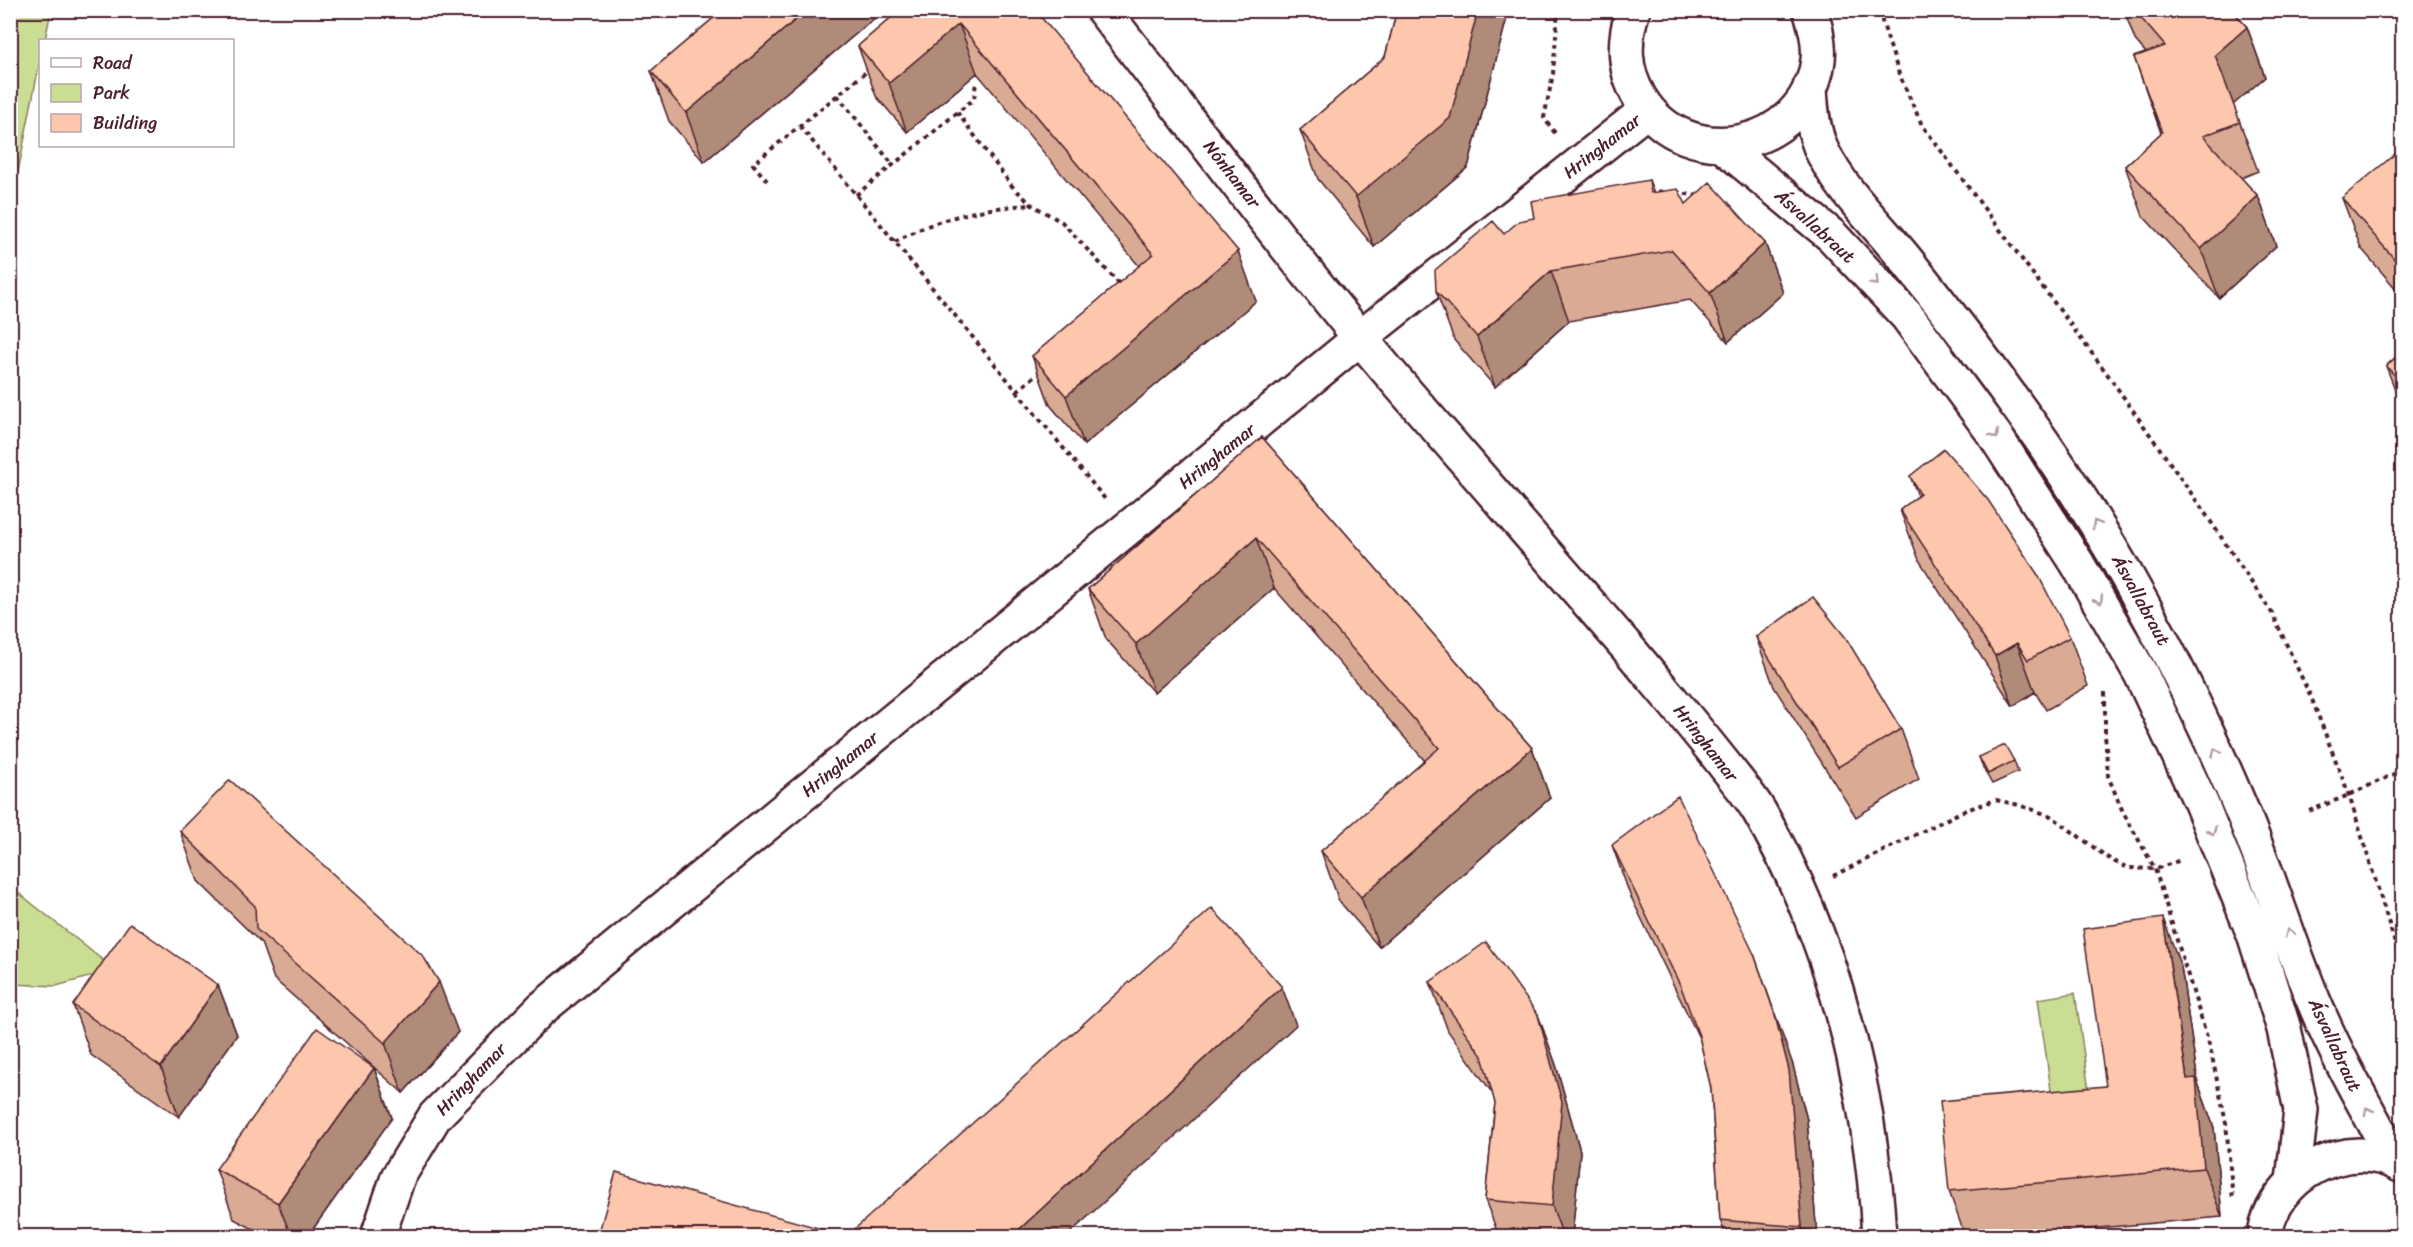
<svg xmlns="http://www.w3.org/2000/svg" width="2413" height="1247" font-family="Sriracha,sans-serif">
	<style>
		.green { fill: #cade93; stroke: #8a7e5f; stroke-width: 1.5 }
		.lines { fill: none; stroke-linecap: round; stroke-linejoin: round }
		.minor-casing { stroke: #4a1f2b; stroke-width: 38 }
		.secondary-casing { stroke: #4a1f2b; stroke-width: 38 }
		.path { stroke: #4a1f2b; stroke-width: 4; stroke-dasharray: 4.5 4.5; stroke-linecap: butt }
		.minor { stroke: #fff; stroke-width: 33 }
		.secondary { stroke: #fff; stroke-width: 33 }
		.wall { fill: #d9ab95; stroke: #4a1f2b; stroke-width: 1.5 }
		.shaded-wall { fill: #b08b79; stroke: #4a1f2b; stroke-width: 1.5 }
		.building { fill: #fcc7ad; stroke: #4a1f2b; stroke-width: 1.5 }
		.oneway { stroke: #ae9aa0 }
		.labels { text-anchor: middle; stroke-width: 5; stroke-linejoin: round; paint-order: stroke }
		.street-label { font-size: 18px; fill: #4a1f2b; stroke: #fff }
	</style>
	<rect width="100%" height="100%" fill="#fff"/>
	<filter id="ink" filterUnits="userSpaceOnUse"><feTurbulence type="fractalNoise" baseFrequency=".0167" numOctaves="2"/><feDisplacementMap in="SourceGraphic" scale="12" xChannelSelector="R" yChannelSelector="G"/><feConvolveMatrix kernelMatrix="1 2 1 2 8 2 1 2 1" color-interpolation-filters="sRGB"/></filter>
	<g filter="url(#ink)">
		<path class="green" d="M11,10l40,1 -6,29h-5v21l-29,146z
			M10,886l105,84 -59,16 -45,-2z
			M2075,993l14,98 -37,6 -14,-98z"/>
		<g class="lines">
			<defs>
				<path id="minor" d="M1103,10c98,125 193,254 296,374 78,90 156,180 234,270 30,36 61,72 90,109 12,16 26,31 36,48 74,128 112,278 120,425
					M378,1236l20,-59 37,-61 106,-107 819,-671 287,-228"/>
				<path id="secondary" d="M1633,10c-10,31 -10,60 7,88 46,77 167,51 178,-38 2,-17 -2,-33 -8,-50
					M1810,87c1,22 3,46 13,66 21,41 55,72 84,108 40,50 79,101 116,153 88,122 158,253 216,390 28,65 48,133 75,198 23,56 53,107 82,160
					M1722,145l110,91 75,80 87,118 83,129 64,111 60,129 54,134 29,92 17,81 -8,71
					M2265,1236c7,-60 83,-102 137,-70"/>
			</defs>
			<use href="#minor" class="minor-casing"/>
			<use href="#secondary" class="secondary-casing"/>
			<path class="path" d="M1882,10v11l17,53 23,51 186,250 95,135 69,103 41,89 36,93 53,171
				M837,95l56,70
				M957,112l55,74 20,19 30,17 60,65
				M800,126l305,373
				M1555,133l-11,-15 9,-44 5,-64
				M767,181l-14,-17 118,-96
				M1649,191l17,1
				M1676,192l22,4
				M856,195l118,-96 2,-17
				M895,242c40,-24 90,-35 136,-37
				M1017,391l25,-21
				M2105,692v42l3,42 15,36 32,57 55,178 16,76 7,77
				M2309,811l40,-16 53,-25
				M1833,876l130,-65 33,-11 23,5 32,11 60,44 17,8 27,1 26,-9"/>
			<use href="#minor" class="minor"/>
			<use href="#secondary" class="secondary"/>
		</g>
		<path class="wall" d="M723,10h152l2,6 -173,146 -35,-41 -18,-50z
			M900,10h135l221,291 -172,144 -34,-40 -18,-49 107,-90 -162,-193 -70,59 -31,-36 -18,-50z
			M1397,10h112l-41,157 -94,80 -56,-68 -18,-49 85,-73z
			M2124,10h108l15,17 18,50 -32,27 25,67 -17,7 17,18 18,50 -57,52 -76,-82 -18,-50 36,-33 -27,-76 12,-4 -11,-13z
			M2403,151v146l-42,-49 -19,-50z
			M1649,180l5,13 32,11 79,39 18,50 -55,49 -38,-42 -121,21 -74,66 -41,-47 -18,-49 68,-57 30,-16z
			M2403,351v59l-17,-44z
			M1262,437l270,311 18,50 -171,149 -40,-46 -18,-50 104,-90 -151,-173 -120,105 -48,-54 -18,-50z
			M1910,476l160,161 18,49 -42,24 -11,-18 -22,14 -94,-146 -19,-50 18,-14z
			M2403,534v28l-8,-21z
			M1756,637l145,92 18,50 -63,38 -82,-130z
			M1979,757l35,4 4,11 -26,12 -9,-16z
			M180,831l278,201 -55,61 -129,-114 -13,-36 -63,-62z
			M1612,845l180,217 15,58 10,116h-91l-6,-16 -9,-132 -11,-48 -70,-145z
			M2181,967l17,116 16,45 8,89 -214,19h-43l-16,-45 157,-105z
			M1430,982l108,33 18,50 24,86 -8,85h-73l-14,-36 10,-97 -2,-9 -45,-63z
			M218,985l19,50 -58,82 -88,-62 -18,-50z
			M374,1068l18,50 -84,118h-41l-33,-17 -18,-50z"/>
		<path class="shaded-wall" d="M807,10h68l2,6 -173,146 -18,-49z
			M1478,10h31l-41,157 -94,80 -18,-50z
			M959,24l18,49 -70,59 -18,-49z
			M2247,27l18,50 -32,28 -18,-50z
			M2258,196l18,50 -57,52 -18,-49z
			M1765,243l18,50 -55,49 -18,-49z
			M1238,251l18,50 -172,144 -18,-49z
			M1551,271l18,50 -74,66 -18,-50z
			M1256,538l18,50 -120,105 -18,-49z
			M2017,643l18,49 -22,14 -18,-50z
			M1532,748l18,50 -171,149 -18,-50z
			M2163,918l18,49 17,116 16,45 8,89 -18,-49 -17,-89z
			M1754,954l38,108 15,58 10,116h-12l-3,-9z
			M439,982l19,50 -55,61 -18,-50z
			M218,985l19,50 -58,82 -18,-50z
			M1282,987l14,38 -229,211h-55z
			M1538,1015l18,50 24,86 -8,85h-9l-11,-30z
			M374,1068l18,50 -84,118h-17l-13,-33z"/>
		<path class="building" d="M723,10h84l-121,103 -35,-42z
			M900,10h135l203,241 -172,145 -34,-40 121,-102 -194,-230 -70,59 -31,-37z
			M1397,10h81l-28,108 -94,79 -56,-67 85,-73z
			M2134,10h98l15,17 -32,28 25,67 -37,14 55,60 -57,53 -76,-83 37,-34 -28,-75 31,-11z
			M2401,149l2,2v118l-61,-71z
			M1649,180l2,13 27,-4 8,15 24,-22 55,61 -55,50 -38,-43 -121,21 -74,66 -41,-46 -1,-21 58,-49 11,13 15,-13 15,-3 -3,-17z
			M2403,351v33l-17,-18z
			M1262,437l270,311 -171,149 -40,-46 118,-103 -183,-210 -120,106 -48,-55z
			M1944,449l44,51 50,75 32,62 -42,23 -11,-17 -22,13 -95,-146 20,-16 -10,-18z
			M2403,534v15l-8,-8z
			M1813,597l33,41 55,91 -63,38 -82,-130z
			M2005,745l9,16 -26,13 -9,-17z
			M230,780l193,176 16,26 -54,61 -129,-114 -1,-23 -75,-75z
			M1678,796l76,158 20,58 15,58 13,157 -82,-7 -9,-132 -12,-52 -18,-49 -69,-142z
			M1212,908l70,79 -270,249h-414l18,-64 231,64z
			M2163,918l24,161 9,-1 8,90 -255,23 -9,-90 166,-15 -23,-157z
			M130,923l88,62 -57,82 -88,-62z
			M1486,942l52,73 24,87 -10,104 -67,-6 10,-97 -13,-47 -52,-74z
			M317,1028l57,40 -96,135 -62,-34z"/>
		<defs><path id="oneway-chevron" d="M-2-3.5L2.5 0L-2 3.5" fill="none" stroke-width="1.6" stroke-linecap="round" stroke-linejoin="round" transform="scale(1.5)"/></defs>
		<g class="oneway">
			<use href="#oneway-chevron" transform="translate(1875 282) rotate(47)"/>
			<use href="#oneway-chevron" transform="translate(1995 435) rotate(56)"/>
			<use href="#oneway-chevron" transform="translate(2096 524) rotate(-122)"/>
			<use href="#oneway-chevron" transform="translate(2099 600) rotate(60)"/>
			<use href="#oneway-chevron" transform="translate(2216 752) rotate(-114)"/>
			<use href="#oneway-chevron" transform="translate(2212 831) rotate(68)"/>
			<use href="#oneway-chevron" transform="translate(2289 933) rotate(-110)"/>
			<use href="#oneway-chevron" transform="translate(2368 1111) rotate(-119)"/>
		</g>
	</g>
	<g class="labels">
		<g class="street-label">
			<text transform="translate(1602 146) rotate(-38)" y="6">Hringhamar</text>
			<text transform="translate(1232 174) rotate(52)" y="6">Nónhamar</text>
			<text transform="translate(1815 226) rotate(42)" y="6">Ásvallabraut</text>
			<text transform="translate(1217 456) rotate(-39)" y="6">Hringhamar</text>
			<text transform="translate(2141 600) rotate(61)" y="6">Ásvallabraut</text>
			<text transform="translate(1706 743) rotate(52)" y="6">Hringhamar</text>
			<text transform="translate(840 764) rotate(-39)" y="6">Hringhamar</text>
			<text transform="translate(2335 1045) rotate(65)" y="6">Ásvallabraut</text>
			<text transform="translate(471 1079) rotate(-46)" y="6">Hringhamar</text>
		</g>
	</g>
	<rect width="2413" height="1247" fill="none" stroke="#fff" stroke-width="36"/>
	<rect x="18" y="18" width="2377" height="1211" fill="none" stroke="#4a1f2b" stroke-width="2" filter="url(#ink)"/>
	<rect x="39" y="39" width="195" height="108" fill="#ffffff" stroke="#b7a5aa" stroke-width="1.5"/>
	<rect x="51" y="58" width="30" height="9" fill="#ffffff" stroke="#b7a5aa" stroke-width="1.5"/>
	<text x="93" y="69" font-size="18" fill="#4a1f2b">Road</text>
	<rect x="51" y="84" width="30" height="18" fill="#cade93" stroke="#b7a5aa" stroke-width="1.5"/>
	<text x="93" y="99" font-size="18" fill="#4a1f2b">Park</text>
	<rect x="51" y="114" width="30" height="18" fill="#fcc7ad" stroke="#b7a5aa" stroke-width="1.5"/>
	<text x="93" y="129" font-size="18" fill="#4a1f2b">Building</text>
</svg>
